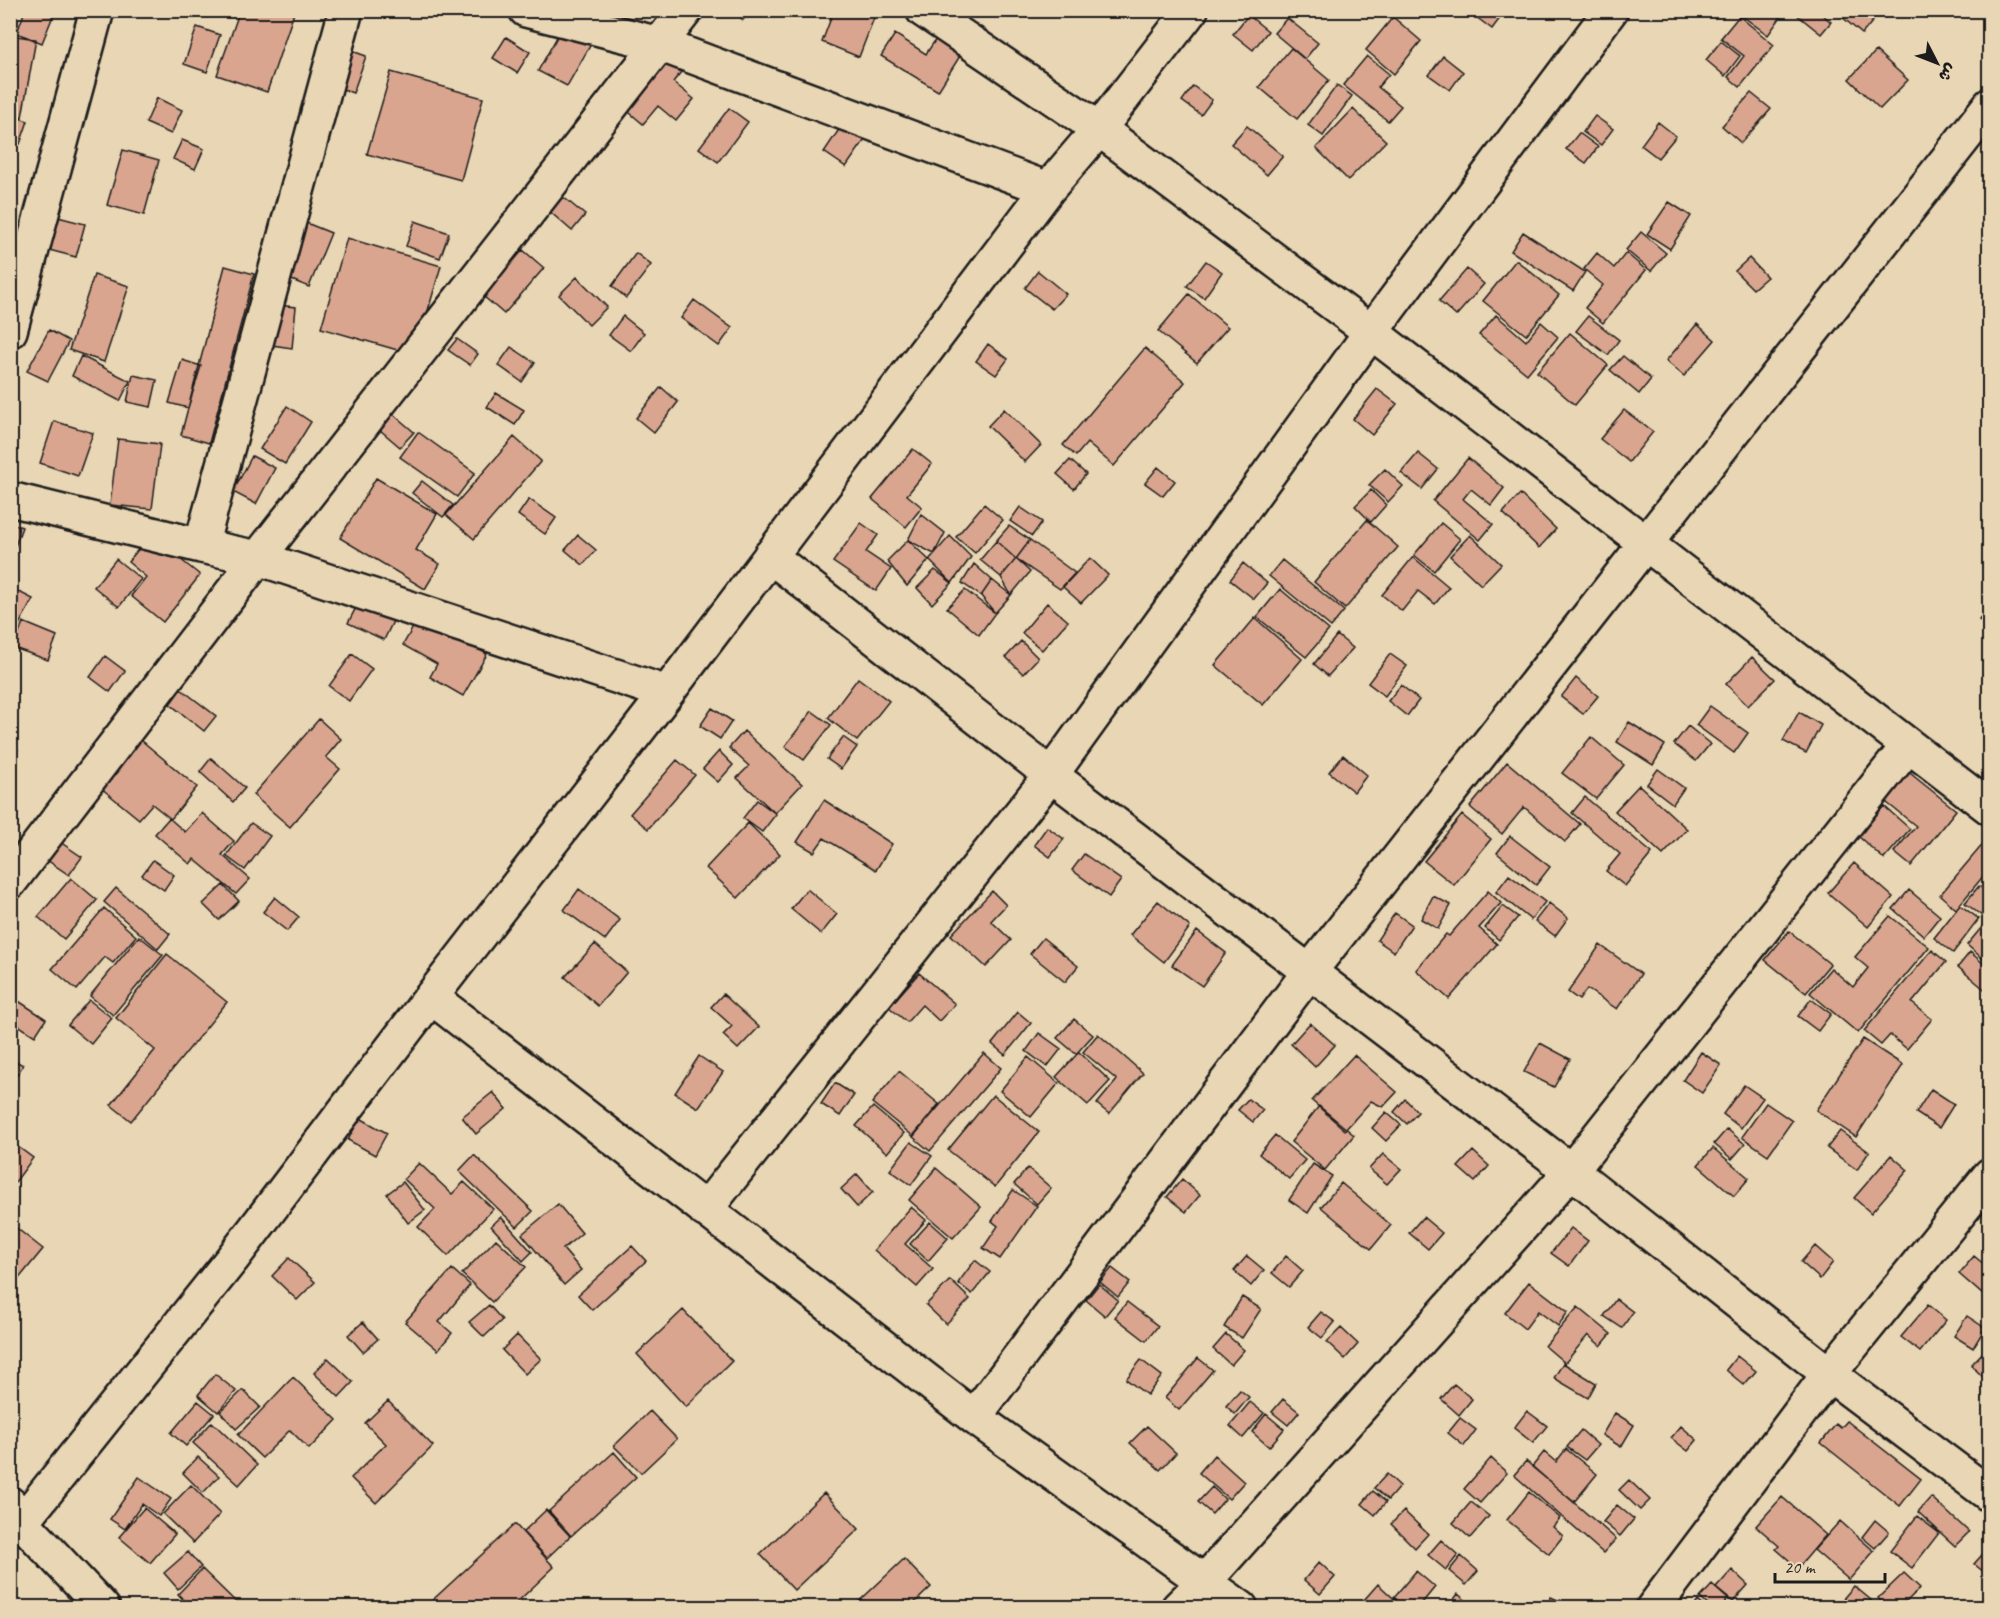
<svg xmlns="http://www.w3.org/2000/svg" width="2000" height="1618" font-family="Caveat,'Playpen Sans Arabic',sans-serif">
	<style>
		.building { fill: #daa58e; stroke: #1c1c1c; stroke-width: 1.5 }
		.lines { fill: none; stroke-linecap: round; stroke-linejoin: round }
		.minor-casing { stroke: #1c1c1c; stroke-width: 38 }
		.minor { stroke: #e9d6b4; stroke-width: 33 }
	</style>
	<rect width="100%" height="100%" fill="#e9d6b4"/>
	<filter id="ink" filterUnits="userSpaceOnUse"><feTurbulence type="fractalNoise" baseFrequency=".0167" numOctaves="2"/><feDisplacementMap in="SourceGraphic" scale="12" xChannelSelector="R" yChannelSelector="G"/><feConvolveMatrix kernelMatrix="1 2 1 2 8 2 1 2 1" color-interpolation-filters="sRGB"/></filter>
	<g filter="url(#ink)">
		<path class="building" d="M25,10h15l13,6 -11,27 -25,-10z
			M240,10h55l-28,82 -50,-17z
			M732,10h20l-9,10z
			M834,10h43l-18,47 -37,-15z
			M1467,10h39l-14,19z
			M1745,10h39l1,1 -17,24 -27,-20z
			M1791,10h26l14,12 -10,12z
			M1834,10h48l-20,24z
			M1248,15l20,16 -15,19 -20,-16z
			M1739,16l35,29 -34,42 -12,-10 16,-21 -23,-18z
			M1393,17l28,24 -27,33 -28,-24z
			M1287,18l31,25 -13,16 -31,-26z
			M197,27l23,8 -13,37 -23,-8z
			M562,28l29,16 -24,42 -29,-15z
			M940,33l25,15 -27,43 -57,-35 14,-22 31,20z
			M10,35l26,4 -14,78 -12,-3z
			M506,37l24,15 -13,21 -24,-15z
			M1721,41l19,15 -15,20 -19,-16z
			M344,48l22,8 -13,37 -23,-8z
			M1291,48l38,32 -32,39 -38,-32z
			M1876,51l32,29 -28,29 -31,-30z
			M1367,56l22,18 -11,13 23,19 -13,15 -45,-36z
			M1443,56l20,16 -13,18 -21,-15z
			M665,59l16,13 -8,10 21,17 -18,22 -18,-15 -15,18 -19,-16z
			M391,72l92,26 -22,82 -94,-26z
			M1337,85l15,11 -29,40 -15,-11z
			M1193,86l19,14 -11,15 -19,-14z
			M1751,93l20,16 -30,34 -19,-17z
			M157,98l25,12 -11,24 -25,-11z
			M729,108l19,14 -30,40 -19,-14z
			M1353,109l33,32 -38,39 -32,-32z
			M10,115l18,6 -8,23 -10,-3z
			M848,116l23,15 -25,36 -22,-15z
			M1595,116l18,13 -12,16 -18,-13z
			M1658,122l18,14 -18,22 -17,-13z
			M1247,126l36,30 -16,19 -36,-31z
			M1579,133l19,14 -12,16 -20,-14z
			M182,140l22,9 -9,20 -22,-10z
			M123,150l36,10 -15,55 -37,-10z
			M562,196l23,19 -13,16 -23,-20z
			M1669,202l22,14 -21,33 -23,-15z
			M58,217l27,7 -9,33 -27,-7z
			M415,221l34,12 -9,25 -34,-12z
			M304,222l27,11 -22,54 -27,-11z
			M1523,232l62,40 -12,19 -62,-40z
			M1641,232l25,21 -15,18 -25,-21z
			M347,238l94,28 -26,89 -94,-27z
			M523,250l21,18 -40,46 -21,-18z
			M636,253l15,12 -25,33 -14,-12z
			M1597,253l17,15 12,-15 20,17 -43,53 -18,-15 18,-23 -19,-16z
			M1749,258l18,19 -14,12 -18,-18z
			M1516,260l43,35 -33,40 -43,-34z
			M1206,261l16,11 -18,26 -17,-12z
			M225,266l29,8 -45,169 -28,-8z
			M1467,269l17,15 -28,32 -17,-15z
			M1038,271l28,23 -14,15 -27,-21z
			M94,275l35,11 -25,76 -35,-12z
			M577,277l30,30 -18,18 -30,-30z
			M1189,294l39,33 -31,36 -39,-32z
			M694,300l38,28 -13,18 -38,-28z
			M276,305l20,2 -4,41 -20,-3z
			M1496,315l30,26 15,-19 17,15 -31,37 -48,-39z
			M623,316l21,17 -13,18 -22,-16z
			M1588,316l31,24 -11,15 -32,-24z
			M1697,324l18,16 -31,36 -18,-15z
			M49,330l20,11 -21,40 -21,-10z
			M1570,333l38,32 -33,40 -38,-33z
			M457,339l21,15 -8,11 -22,-15z
			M988,344l20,15 -12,16 -20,-14z
			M511,347l24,16 -13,19 -24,-17z
			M1145,348l40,34 -71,84 -27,-23 -11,13 -13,-11z
			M81,356l49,25 -10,20 -48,-25z
			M1623,356l28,23 -12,15 -29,-24z
			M182,360l19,6 -13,42 -19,-5z
			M133,375l24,5 -6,27 -24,-5z
			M661,387l17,15 -24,31 -18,-15z
			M1377,389l20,15 -25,31 -19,-16z
			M496,393l28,17 -9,15 -28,-18z
			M287,406l24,16 -26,42 -25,-15z
			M1004,409l37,36 -16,17 -37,-36z
			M1624,410l29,22 -24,30 -29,-23z
			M393,414l21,18 -14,15 -20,-17z
			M54,421l39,12 -15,43 -38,-13z
			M418,432l57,41 -18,24 -57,-40z
			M514,437l27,24 -67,78 -28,-24z
			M118,439l42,5 -8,65 -42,-4z
			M913,449l19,15 -25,31 15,12 -16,20 -34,-28z
			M1418,453l20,16 -16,20 -21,-16z
			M252,456l23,12 -19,36 -23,-12z
			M1468,458l36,30 -13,17 -20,-16 -8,10 30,25 -13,16 -47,-39z
			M1070,460l16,14 -12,15 -17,-15z
			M1158,467l17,14 -12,15 -18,-13z
			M1385,469l18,17 -15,16 -19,-17z
			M376,478l61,36 -21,36 24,14 -15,25 -85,-51z
			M422,481l31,24 -10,12 -31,-24z
			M1371,490l15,15 -15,17 -16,-16z
			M1520,494l36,35 -17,19 -36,-35z
			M529,499l27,19 -11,16 -27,-19z
			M984,504l19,16 -28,33 -19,-16z
			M1020,507l22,15 -10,14 -22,-15z
			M921,514l24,19 -11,21 -26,-14z
			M1367,520l31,27 -53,62 -31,-27z
			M10,523l12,4 -12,33z
			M861,523l17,12 -12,17 25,17 -15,22 -43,-29z
			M1441,523l19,16 -26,32 -20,-16z
			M1009,526l21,14 -14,19 -20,-18z
			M150,535l50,40 -37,47 -32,-26 15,-19 -18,-15z
			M578,535l18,15 -13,15 -18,-15z
			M1470,535l31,29 -20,21 -31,-29z
			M950,536l21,21 -19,26 -23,-23z
			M908,540l21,20 -22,26 -20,-25z
			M1030,540l45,33 -15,16 -44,-30z
			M996,541l20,18 -15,18 -21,-17z
			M1413,557l36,30 -14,17 -17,-13 -16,20 -20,-16z
			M1090,558l18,17 -27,28 -18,-16z
			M116,559l25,20 -22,28 -25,-20z
			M1016,559l14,13 -19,23 -10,-18z
			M1282,560l62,51 -13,16 -62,-51z
			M1243,563l24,20 -13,16 -24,-19z
			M974,564l18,16 -11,16 -19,-13z
			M935,570l17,13 -20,21 -15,-16z
			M992,580l19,15 -16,18 -14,-17z
			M13,589l20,10 -23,42v-47z
			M1280,589l49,41 -23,27 -49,-40z
			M965,590l30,23 -16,22 -32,-27z
			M360,600l35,17 -11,23 -36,-17z
			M1047,603l21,18 -26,29 -20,-17z
			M1990,604v22l-11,-6z
			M419,617l68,37 -24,42 -33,-19 7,-13 -34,-19z
			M1255,618l47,41 -39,46 -48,-40z
			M23,622l34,14 -9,24 -34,-12z
			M1337,635l16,13 -25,28 -14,-12z
			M1021,641l17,17 -15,16 -17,-17z
			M352,654l20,15 -23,32 -20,-15z
			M1390,654l17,12 -22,30 -17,-13z
			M105,656l20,15 -15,21 -20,-15z
			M1752,657l23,22 -27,27 -22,-22z
			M858,678l31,23 -32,40 -29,-23z
			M1576,678l22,18 -15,18 -22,-17z
			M1401,685l18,15 -12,16 -19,-15z
			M181,689l35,27 -12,15 -34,-27z
			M1710,706l38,27 -14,20 -38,-28z
			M712,708l20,13 -12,18 -20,-13z
			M812,711l19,14 -27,35 -19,-14z
			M1799,712l22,13 -15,28 -23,-12z
			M319,719l22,20 -15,18 14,12 -50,58 -37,-32z
			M1629,722l36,23 -12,20 -36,-23z
			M1688,726l22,18 -14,17 -22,-17z
			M744,731l58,53 -27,29 -38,-35 12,-12 -20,-18z
			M843,737l14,10 -16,22 -14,-10z
			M1591,737l33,28 -28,34 -34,-26z
			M141,740l56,47 -26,32 -19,-15 -13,15 -38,-31z
			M10,747l8,3 -8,18z
			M719,751l14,14 -15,17 -15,-13z
			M1343,755l24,20 -13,17 -25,-20z
			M211,758l34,30 -12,14 -33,-30z
			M677,760l18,15 -47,54 -18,-15z
			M1507,762l73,62 -15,18 -41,-35 -22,27 -32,-27z
			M1658,769l26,19 -11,16 -26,-20z
			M1906,770l50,40 -45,56 -17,-14 22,-26 -34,-27z
			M1639,785l48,44 -24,26 -48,-44z
			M1585,797l67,56 -27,33 -19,-15 14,-17 -48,-41z
			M757,800l19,14 -14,18 -19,-14z
			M824,800l68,44 -16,26 -52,-32 -10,14 -17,-10z
			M1884,806l26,23 -26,30 -26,-23z
			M202,813l32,28 -12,14 28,24 -14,15 -42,-35 -4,5 -35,-30 14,-16 16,14z
			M1462,815l29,24 -37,46 -30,-24z
			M251,823l19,13 -25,34 -19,-14z
			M748,823l32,31 -42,44 -32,-30z
			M1047,827l17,12 -14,18 -16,-12z
			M1510,836l40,31 -14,18 -39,-32z
			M60,842l22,15 -13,18 -22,-15z
			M1984,843l6,5v20l-34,41 -16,-14z
			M1084,854l37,26 -12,17 -37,-27z
			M153,860l21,15 -10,15 -22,-15z
			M1854,863l39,34 -25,30 -40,-34z
			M1509,875l36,27 -14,18 -35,-28z
			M71,878l26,22 -33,39 -26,-22z
			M223,885l16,16 -20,19 -16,-16z
			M1979,886l11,8v21l-4,4 -21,-16z
			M116,888l54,46 -12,15 -54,-47z
			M579,889l41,31 -15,20 -41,-30z
			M807,889l30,25 -16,20 -30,-25z
			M1909,890l31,26 -16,20 -31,-27z
			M992,891l14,14 -15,16 20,19 -25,27 -35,-32z
			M1488,891l13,12 -22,25 18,16 -48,55 -33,-29 30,-36 3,2z
			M1433,896l18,9 -13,24 -17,-10z
			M275,897l24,20 -12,14 -24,-19z
			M1158,901l32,26 -26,35 -34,-27z
			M1549,903l19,15 -13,18 -20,-15z
			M1960,905l19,14 -26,34 -19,-15z
			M1503,906l15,11 -19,23 -14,-12z
			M104,908l32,28 -23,27 -8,-6 -28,33 -25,-21z
			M1395,913l17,12 -18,27 -17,-12z
			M1890,916l39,31 -71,86 -48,-40 21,-25 22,19 15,-19 -13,-11z
			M1987,921l3,2v42l-23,-20z
			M1197,931l29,22 -24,33 -30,-21z
			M1789,931l41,33 -24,29 -41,-33z
			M139,936l24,19 -50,60 -23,-19z
			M1043,938l35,28 -13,16 -35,-28z
			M595,944l32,28 -29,34 -33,-29z
			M1600,945l41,29 -24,35 -30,-20 -8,11 -11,-8z
			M1932,950l14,12 -34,41 20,16 -25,30 -17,-14 -9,10 -17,-14z
			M1970,952l20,17v25l-32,-27z
			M167,954l60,48 -96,119 -20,-16 44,-55 -39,-32z
			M919,973l36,31 -16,17 -17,-16 -15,17 -18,-15z
			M723,994l36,33 -21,22 -15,-14 9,-9 -21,-19z
			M1811,999l20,15 -13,17 -20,-15z
			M17,1000l29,19 -11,17 -25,-16v-10z
			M89,1000l23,18 -21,26 -23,-19z
			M1018,1012l13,11 -26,32 -13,-11z
			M1074,1019l19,16 -17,19 -19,-16z
			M1310,1023l25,22 -20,22 -24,-23z
			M1039,1033l22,16 -14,18 -21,-16z
			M1098,1034l45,39 -34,41 -12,-10 20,-24 -34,-28z
			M1863,1039l40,26 -47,72 -40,-27z
			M1540,1043l30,16 -16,28 -30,-15z
			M1079,1052l31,29 -22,24 -32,-28z
			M1701,1052l20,13 -19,28 -19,-13z
			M984,1053l17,15 -71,83 -17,-14z
			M1354,1055l43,37 -14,15 -12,-6 -26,29 -33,-29z
			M699,1056l24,16 -25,36 -23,-15z
			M1028,1057l31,26 -28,34 -31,-26z
			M10,1058l13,7 -13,21z
			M899,1071l40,33 -26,32 -41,-33z
			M835,1083l19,12 -14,21 -19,-12z
			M1744,1085l19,13 -22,30 -18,-14z
			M1931,1089l23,15 -15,24 -23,-15z
			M493,1092l13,17 -30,25 -14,-17z
			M993,1095l46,37 -44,55 -47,-37z
			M1248,1099l15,11 -10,12 -15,-12z
			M1405,1099l13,13 -11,12 -13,-12z
			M1766,1103l26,18 -24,34 -26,-18z
			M1319,1106l35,29 -29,35 -34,-28z
			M873,1107l31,26 -17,20 -31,-27z
			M1386,1112l15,13 -15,16 -14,-13z
			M360,1118l27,15 -12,22 -27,-15z
			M1727,1129l18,15 -13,15 -18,-15z
			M1840,1131l29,21 -12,18 -30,-22z
			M1275,1135l30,25 -16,19 -30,-25z
			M10,1141l23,17 -23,31z
			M911,1142l21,14 -21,29 -21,-15z
			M1713,1148l36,30 -15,18 -36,-31z
			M1473,1151l16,15 -14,16 -17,-15z
			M1383,1154l18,15 -14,15 -18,-15z
			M474,1155l59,56 -16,16 -58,-56z
			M1891,1155l17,15 -37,43 -17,-15z
			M419,1163l33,31 12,-12 29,27 -45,47 -30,-29 17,-18 -31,-30z
			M1313,1164l19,12 -24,37 -19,-13z
			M936,1168l45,39 -28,31 -44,-38z
			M1028,1168l23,20 -14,16 -23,-20z
			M857,1174l16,18 -16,15 -16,-18z
			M1182,1179l18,16 -14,17 -19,-15z
			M403,1182l22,28 -17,13 -21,-29z
			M1341,1183l50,42 -20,24 -50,-42z
			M1013,1190l24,16 -37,53 -17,-11 15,-22 -6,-5z
			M558,1204l24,29 -19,16 18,21 -17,15 -42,-51z
			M911,1207l15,13 -21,24 28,25 -16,18 -43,-37z
			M501,1217l31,35 -9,9 -32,-35z
			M1423,1217l19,16 -14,16 -19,-16z
			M930,1222l18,16 -20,23 -18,-17z
			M10,1223l33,26 -31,38 -2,-1z
			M1571,1228l17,13 -19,25 -18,-13z
			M496,1239l30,28 -34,35 -30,-28z
			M632,1246l14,15 -54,49 -14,-15z
			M1815,1246l18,16 -13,17 -19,-17z
			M1247,1256l17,14 -13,16 -17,-15z
			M1286,1256l17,15 -14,16 -17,-14z
			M1974,1256l16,13v32l-31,-27z
			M289,1258l26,24 -18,18 -25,-24z
			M975,1260l15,12 -18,22 -14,-11z
			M1112,1268l18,14 -12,15 -18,-15z
			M452,1269l18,16 -31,37 13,11 -14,17 -33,-28z
			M950,1280l20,19 -24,25 -20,-19z
			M1529,1282l39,30 -10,14 -20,-15 -13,18 -20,-16z
			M1099,1284l19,16 -13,16 -19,-16z
			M1242,1297l19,12 -19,29 -18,-11z
			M1616,1299l17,13 -11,16 -18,-12z
			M1127,1302l31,24 -12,15 -31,-24z
			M489,1305l13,15 -18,17 -15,-15z
			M1928,1305l18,15 -26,32 -19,-15z
			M1578,1307l33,27 -10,12 -13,-11 -23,28 -20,-17z
			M683,1310l49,51 -46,46 -49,-53z
			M1321,1312l14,10 -13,16 -14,-11z
			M1967,1316l18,12 -12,20 -19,-12z
			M363,1322l15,17 -15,13 -15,-17z
			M1341,1328l17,16 -13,15 -18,-17z
			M1226,1334l18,16 -13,15 -18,-16z
			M517,1335l24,24 -16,15 -23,-24z
			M1985,1350l5,5v25l-2,2 -17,-17z
			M1737,1356l19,15 -12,14 -18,-15z
			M328,1358l25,24 -14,15 -25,-24z
			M1198,1358l15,12 -34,40 -14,-12z
			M1141,1360l21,16 -15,19 -21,-16z
			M1563,1363l33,20 -8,15 -34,-20z
			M215,1374l21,17 -18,21 -20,-17z
			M293,1377l44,43 -28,29 -19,-19 -28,28 -24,-23z
			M1454,1384l18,15 -13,16 -18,-16z
			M243,1390l17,17 -24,22 -16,-17z
			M1240,1390l9,7 -14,17 -9,-8z
			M1283,1399l16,13 -11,13 -16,-13z
			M198,1401l16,13 -28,32 -15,-13z
			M388,1401l45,45 -57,57 -25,-25 35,-34 -21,-21z
			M1250,1402l14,11 -21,25 -13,-12z
			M650,1411l27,28 -36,34 -27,-27z
			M1527,1411l20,15 -14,17 -19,-15z
			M1615,1413l19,12 -13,22 -19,-12z
			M1266,1414l18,15 -15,18 -17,-15z
			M1460,1418l16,12 -12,16 -16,-13z
			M1847,1421l74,58 -21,27 -79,-63 15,-19 5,4z
			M212,1422l45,43 -18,20 -46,-42z
			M1147,1426l29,27 -16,17 -30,-27z
			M1681,1426l16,14 -9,11 -17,-13z
			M1581,1430l17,15 -13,15 -18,-13z
			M1566,1449l31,25 -23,28 -42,-35 12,-15 12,10z
			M614,1452l22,25 -65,59 -22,-25z
			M1214,1455l30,27 -15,17 -30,-26z
			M198,1457l21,19 -16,17 -20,-20z
			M1491,1458l16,15 -27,30 -16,-14z
			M1526,1461l90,78 -13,14 -89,-78z
			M1387,1474l13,12 -12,14 -14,-12z
			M139,1477l32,22 -12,17 -17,-12 -17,25 -15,-10z
			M1629,1480l21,20 -10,10 -21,-20z
			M191,1485l29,29 -27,29 -30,-29z
			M1212,1487l13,12 -13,15 -14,-12z
			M1373,1491l13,11 -11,13 -13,-11z
			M1529,1492l31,26 -7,9 10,9 -14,18 -42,-34z
			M824,1493l35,36 -65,61 -34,-36z
			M1782,1497l44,38 -28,33 -22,-19 3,-3 -23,-20z
			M1931,1497l38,35 -14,14 -37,-34z
			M1471,1502l18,14 -19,22 -17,-15z
			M1617,1505l17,14 -14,17 -17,-14z
			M144,1508l31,26 -25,29 -31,-26z
			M546,1510l24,26 -23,22 -24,-26z
			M1404,1511l24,23 -13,14 -24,-24z
			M1917,1516l22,17 -27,35 -22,-17z
			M1875,1520l14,12 -14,16 -13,-11z
			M1840,1521l34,30 -25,29 -35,-30z
			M515,1524l39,43 -43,41h-87z
			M1441,1540l17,15 -12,15 -18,-15z
			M1989,1547l1,1v29l-16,-13z
			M188,1552l13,15 -23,22 -14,-16z
			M1461,1556l17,15 -12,14 -17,-14z
			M904,1559l27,28 -22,21h-57z
			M1319,1562l16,15 -15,17 -16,-14z
			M202,1569l40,39h-51l-13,-14z
			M1732,1570l16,15 -15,17 -17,-14z
			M1416,1571l19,16 -17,21h-12l-12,-11z
			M1904,1573l16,15 -20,20h-13l-9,-10z
			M1378,1584l26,24h-31l-9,-8z
			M1712,1585l16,14 -7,9h-10l-11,-10z
			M1854,1586l17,14 -7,8h-12l-10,-8z
			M1458,1594l17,14h-28z
			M1551,1597l23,11h-28z
			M1698,1601l8,7h-13z"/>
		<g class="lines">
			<defs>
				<path id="minor" d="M526,10l133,34 389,145
					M923,10l176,119 272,203 619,476
					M10,331l87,-321
					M10,499l191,47 57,12 409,135
					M201,546l145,-536
					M770,556l281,219 520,396 258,203 161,121
					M10,882l248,-324 428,-548
					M431,997l543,420 267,191
					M705,1210l346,-435 320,-443 240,-322
					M974,1417l336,-446 680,-866
					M10,1504l12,18 81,86
					M22,1522l210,-263 199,-262 236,-304 381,-504 51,-60 92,-119
					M1178,1608l27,-27 366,-410 337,-425
					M1653,1608l176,-234 161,-199"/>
			</defs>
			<use href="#minor" class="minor-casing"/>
			<use href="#minor" class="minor"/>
		</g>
	</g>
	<rect width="2000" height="1618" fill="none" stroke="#e9d6b4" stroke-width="36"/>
	<rect x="18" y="18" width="1964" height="1582" fill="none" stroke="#1c1c1c" stroke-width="2" filter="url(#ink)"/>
	<g transform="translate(1937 63) rotate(132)" stroke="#e9d6b4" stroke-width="4.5" paint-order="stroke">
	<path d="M0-4.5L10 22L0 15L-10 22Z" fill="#1c1c1c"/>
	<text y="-9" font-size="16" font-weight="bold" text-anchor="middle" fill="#1c1c1c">ش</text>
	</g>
	<path d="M1775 1573v9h110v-9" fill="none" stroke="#1c1c1c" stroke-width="3"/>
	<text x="1784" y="1573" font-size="18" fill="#1c1c1c" stroke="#e9d6b4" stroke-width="4.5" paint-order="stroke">20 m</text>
</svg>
